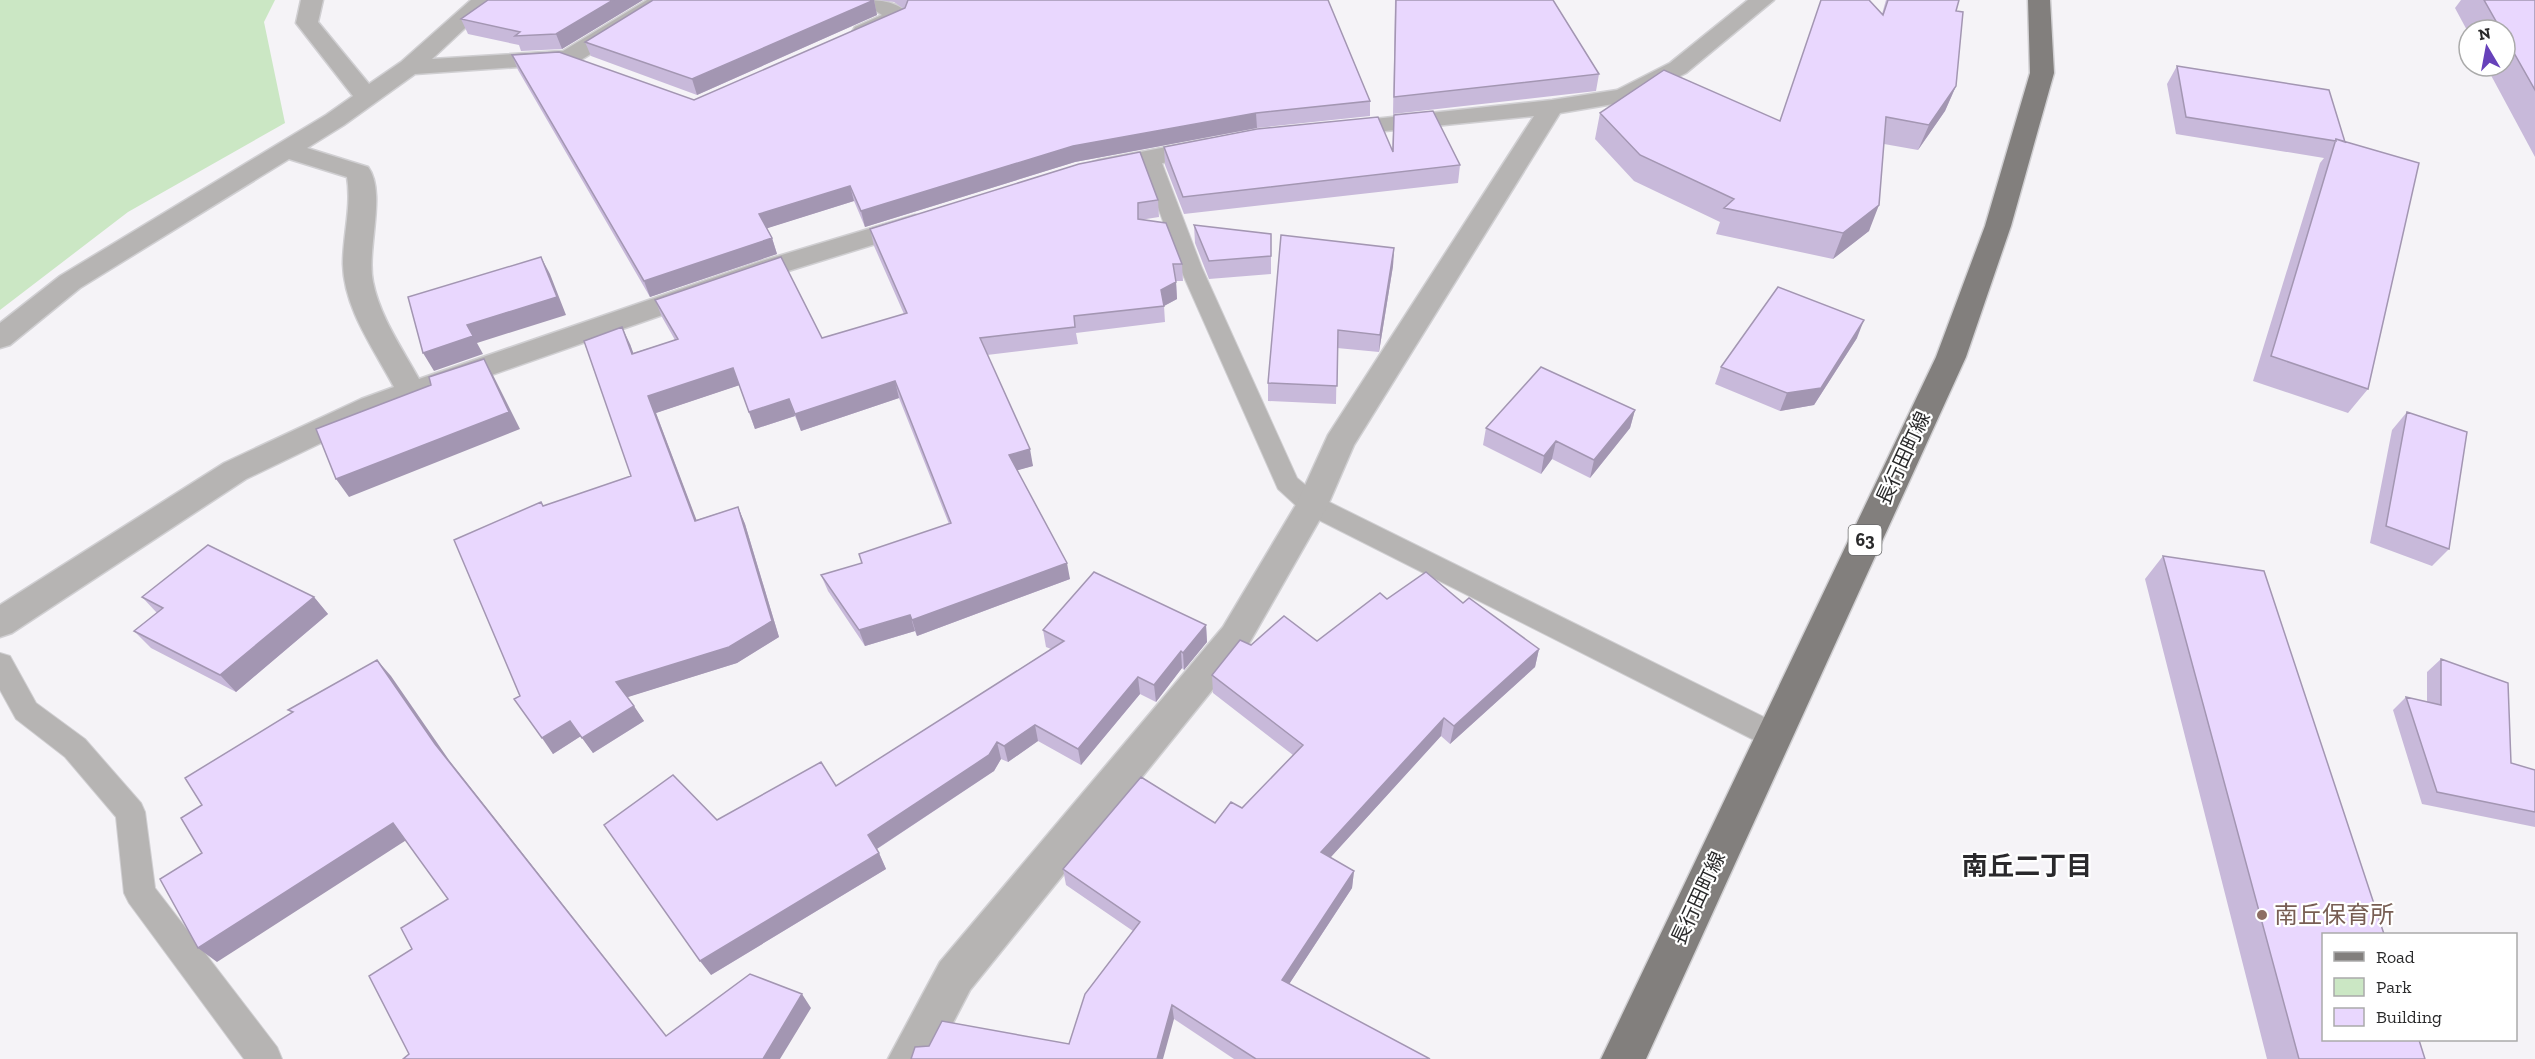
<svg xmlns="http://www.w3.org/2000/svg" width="2535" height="1059" font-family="'Zilla Slab','Noto Sans JP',serif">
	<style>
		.green { fill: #cbe7c4 }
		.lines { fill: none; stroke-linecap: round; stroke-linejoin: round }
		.lane-casing { stroke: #d0cfd2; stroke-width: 2 }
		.street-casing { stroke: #d0cfd2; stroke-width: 3 }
		.primary-casing { stroke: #d0cfd2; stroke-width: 3 }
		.lane { fill: #b6b4b3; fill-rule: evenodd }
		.street { fill: #b6b4b3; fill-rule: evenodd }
		.primary { fill: #827f7d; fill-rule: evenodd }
		.wall { fill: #c8b9da }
		.shaded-wall { fill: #a396b2 }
		.building { fill: #e9d7fe; stroke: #a396b2; stroke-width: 1.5 }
		.education-dot { fill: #8d6e63; stroke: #fff; stroke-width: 2 }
		.labels { text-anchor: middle; stroke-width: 4.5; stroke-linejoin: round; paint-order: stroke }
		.shield { fill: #fff; stroke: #6a6a6b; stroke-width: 1.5 }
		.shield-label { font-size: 18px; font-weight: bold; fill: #2a2a2b }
		.street-label { font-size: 20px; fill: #2a2a2b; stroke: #fff }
		.near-education-label { font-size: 24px; fill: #785e54; stroke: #fff; text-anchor: start }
		.near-neighbourhood-label { font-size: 26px; font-weight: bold; fill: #2a292c; stroke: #fff }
	</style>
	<rect width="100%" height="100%" fill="#f5f3f7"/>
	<path class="green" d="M0,0h275l-11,22 21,101 -157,89 -128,98z"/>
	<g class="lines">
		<defs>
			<path id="lane" d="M1150,152l10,6 42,110 95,210 24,20 463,229 4,9 -4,9 -10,3 -10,-3 -461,-233 -25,-23 -98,-221 -40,-110z
				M0,653l10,3 26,47 49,36 56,64 4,9 10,76 122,159 5,12h-38l-115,-156 -5,-10 -8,-76 -51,-60 -49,-38 -16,-29z"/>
			<path id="street" d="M301,0h22l-5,22 51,62 32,-22 70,-62h24l-63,59 131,-8 84,-51h26l-3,5 -94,58 -161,11 -71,51 -37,23 61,19c19,26 -2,82 5,115 7,35 29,66 46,97l346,-119 150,-45 9,2 4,6 -4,6 -139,43 -402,141 -137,66 -234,154 -12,4v-32l224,-142 137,-64 33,-12c-20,-38 -50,-78 -51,-123 0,-29 9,-58 4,-87l-58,-18 -209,129 -70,57 -10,3v-25l60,-47 266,-161 27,-19 -57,-73z
				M859,0c18,0 39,0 51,16l-3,5 -36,16h-16l-3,-5 3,-5 27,-12z
				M1748,0h26l-88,73 -55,28 -71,12 -206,332 -26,60 -81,142 -277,343 -36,69h-46l52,-97 283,-335 74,-124 31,-68 206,-319 -198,20 -9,-2 -3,-5 3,-5 225,-24 65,-10 53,-27z
				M1208,139l9,3 4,5 -4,5 -118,24 -9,-3 -4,-5 4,-5 9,-3z"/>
			<path id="primary" d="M2028,0h22l4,73 -43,153 -45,131 -320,702h-45l335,-702 49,-131 45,-153z"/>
		</defs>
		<use href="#lane" class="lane-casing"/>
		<use href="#street" class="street-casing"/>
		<use href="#primary" class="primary-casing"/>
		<use href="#lane" class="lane"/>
		<use href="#street" class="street"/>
		<use href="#primary" class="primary"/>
	</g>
	<path class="wall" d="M643,0l-81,49 -41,2 -2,-6 -51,-11 -7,-15z
		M874,0l3,15 -180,80 -106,-39 -6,-14z
		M879,0h449l42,101v15l-113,12 -182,34 -210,65 -11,-26 -87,27 5,10 5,16 -127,43 -132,-227 -6,-15 182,45 210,-91 -10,-7z
		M1395,0h158l46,74 -3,17 -203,23z
		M1886,0h73l-3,11v75l-11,25 -27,39 -34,-6 -15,87 -36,28 -117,-25 4,-12 -86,-41 -39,-42 5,-26 180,8 102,-107z
		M2461,0h74v157l-49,-91h19v-36h-36v4l-14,-26z
		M2177,66l152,24 39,299 -20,24 -95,-32 67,-218 4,-5 -148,-24 -9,-50z
		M1394,115l66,50 -2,18 -274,31 -19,-49 -1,-18 228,3z
		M1158,200l1,17 -19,3 42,44 1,17h-7l1,18 -13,7 1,16 -89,11 2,11 -91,11 46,111 -16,4 53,109 -153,57 -2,-5 -50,15 -37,-55 -7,-16 41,-12 87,-39 -50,-126 -98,33 -6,-15 -40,13 -16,-44 -83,28 40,107 42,-13 7,17 34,113 -42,26 -110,34 17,24 -51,32 -12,-17 -28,18 -33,-58 23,-190 88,-30 -1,-132 3,9 42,-13 -13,-23 -7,-17 167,38 82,-24 -30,-68 -4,-17z
		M1194,225l77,9v40l-62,5 -14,-36z
		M1394,248l-1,18 -14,86 -42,-4 -1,56 -68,-3v-18z
		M1857,338l-43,67 -34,6 -65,-27 6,-17z
		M1635,410l-5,18 -40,50 -38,-19 -11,15 -58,-29 3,-17z
		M2407,412l42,137 -17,17 -62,-23 22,-113z
		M2163,556l262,503h-158l-122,-480z
		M142,597h172l14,17 -92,78 -85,-44 -17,-17 23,-18z
		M1387,599l76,4 76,46 -4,18 -85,77 -9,-8 -111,122 24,13 -2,17 -63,96 141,75h-196l-60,-40 -105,25 64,-113 -67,-46 -3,-16 152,-46 27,-15 51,-53 -80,-62 -1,-18 39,-30 66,-4z
		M1206,625l1,17 -23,28 -2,-2 -26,34 -16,-8 -59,71 -43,-24 -30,21 -7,-3 -7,12 -117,78 9,20 -175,106 6,-155 119,-34 215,-137 -5,-2 -3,-17z
		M2441,659l70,104 24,7v57l-113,-23 -29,-94 13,-13 21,5v-30z"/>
	<path class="shaded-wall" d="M613,0h30l-81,49 -6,-15z
		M874,0l3,15 -180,80 -5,-16z
		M1956,86l-11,25 -27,39 11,-25z
		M1256,113l1,15 -182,34 -210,65 -4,-16 212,-65z
		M850,186l4,15 -89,28 -6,-15z
		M1879,205l-10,26 -36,28 10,-26z
		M772,238l5,16 -127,43 -6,-16z
		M1394,248l-1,18 -14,86 1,-17z
		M541,257l9,17 16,41 -89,28 6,11 -49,17 -11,-18 44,-28z
		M1176,282l1,17 -13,7 -3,-16z
		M1864,320l-7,18 -43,67 -34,6 7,-18z
		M622,327l8,17 10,27 -8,-17z
		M484,359l10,18 26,52 -171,68 -13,-18z
		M733,368l7,17 -84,28 47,124 -8,-16 -47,-125z
		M895,381l4,17 -98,33 -6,-17z
		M789,399l6,17 -40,13 -6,-17z
		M1635,410l-5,18 -40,50 4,-18z
		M1556,441l-4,18 -11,15 3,-18z
		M1030,449l3,17 -21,6 -3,-17z
		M738,507l7,17 34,113 -42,26 -112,35 -9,-16z
		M1067,563l3,16 -153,57 -5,-16z
		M314,597l14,17 -92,78 -16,-17z
		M910,615l5,16 -50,15 -6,-16z
		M1206,625l1,17 -23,28 -1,-17z
		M1539,649l-4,18 -85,77 4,-18z
		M1181,651l1,17 -26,34 -2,-17z
		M377,660l14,16 58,84 228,289 -242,-305z
		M1138,677l2,17 -59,71 -3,-16z
		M634,706l10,15 -51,32 -11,-15z
		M1444,718l-3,18 -121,133 1,-17z
		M570,721l11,15 -28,18 -11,-16z
		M1035,725l3,16 -30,21 -4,-16z
		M997,742l4,17 -7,12 -119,79 -7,-15z
		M393,823l15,16 -191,123 -19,-14z
		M879,853l7,16 -175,106 -11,-14z
		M1354,871l-2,17 -70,107v-15z
		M802,994l9,14 -31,51h-17z
		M1172,1005l2,14 -11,40h-6z"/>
	<path class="building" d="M488,0h125l-57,34 -41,2 5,-4 -59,-13z
		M653,0h221l-182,79 -107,-37z
		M908,0h420l42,101 -114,12 -183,33 -212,65 -11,-25 -91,28 13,24 -128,43 -132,-226 47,-3 135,48 211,-92z
		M1396,0h157l46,74 -205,23z
		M1821,0h48l14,15 5,-15h71l-3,11 7,1 -7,74 -27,39 -43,-8 -7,88 -36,28 -119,-25 10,-9 -94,-44 -40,-42 64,-43 116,51z
		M2484,0h51v90l-30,-53v-7h-4z
		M2177,66l152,24 16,52 -9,-3v2l-150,-24z
		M1433,111l27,54 -277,32 -19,-50 93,-18 121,-12 15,35 1,-37z
		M2336,139l83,24 -51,226 -97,-33z
		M1140,152l18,48 -20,3v16l28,4 16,41h-9l3,18 -15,8 3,16 -90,10 1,11 -95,11 50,111 -21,6 58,108 -155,57 -2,-5 -51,15 -38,-55 41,-12 -3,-9 92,-31 -56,-142 -100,33 -6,-15 -40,13 -16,-44 -85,28 47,125 43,-14 34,114 -43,26 -113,35 18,24 -52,32 -12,-17 -28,17 -28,-39 6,-3 -66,-156 87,-38 2,4 88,-30 -47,-135 38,-14 10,27 46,-15 -23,-39 126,-43 41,81 85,-25 -37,-84 209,-65z
		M1194,225l77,9v22l-62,5z
		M1281,235l113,13 -14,87 -42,-5 -1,56 -69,-3z
		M541,257l16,40 -90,28 6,11 -50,17 -15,-56z
		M1778,287l86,33 -43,68 -34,5 -66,-26z
		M484,359l25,53 -173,67 -20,-50 115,-44 -2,-8z
		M1541,367l94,43 -41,50 -38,-19 -12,15 -58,-28z
		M2407,412l60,20 -18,117 -63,-23z
		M208,545l106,52 -94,78 -86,-44 29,-23 -21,-11z
		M2163,556l101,15 120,363h-60v106h95l6,19h-126z
		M1094,572l112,53 -23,28 -2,-2 -27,34 -16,-8 -60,72 -43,-24 -31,21 -7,-4 -8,13 -121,80 11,18 -179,108 -96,-136 69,-50 44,45 104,-58 15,24 228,-145 -21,-11z
		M1426,572l37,31 6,-5 70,51 -85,77 -10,-8 -123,134 33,19 -72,109 148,79h-174l-84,-54 -15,54h-246l4,-12 14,-1 13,-25 127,23 16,-50 55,-72 -77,-53 78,-92 74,46 16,-21 11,6 61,-63 -91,-70 28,-35 11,5 33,-29 33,25 63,-48 7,6z
		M2441,659l67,24 3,80 24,7v42l-98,-20 -31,-95 35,8z
		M377,660l58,84 231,292 84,-62 52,20 -39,65h-360l6,-5 -40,-78 43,-27 -11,-21 47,-29 -55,-76 -195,125 -38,-69 42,-26 -21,-35 21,-13 -17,-27 108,-66 -5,-2z"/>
	<circle class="education-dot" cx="2262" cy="915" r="6"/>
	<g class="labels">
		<rect class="shield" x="1848.5" y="525" width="33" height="30" rx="4.5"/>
		<g class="shield-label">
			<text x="1865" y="546">63</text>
		</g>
		<g class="street-label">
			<text transform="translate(1903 458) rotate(-65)" y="7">長行田町線</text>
			<text transform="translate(1698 898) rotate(-65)" y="7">長行田町線</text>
		</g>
		<g class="near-education-label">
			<text x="2274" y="923">南丘保育所</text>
		</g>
		<g class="near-neighbourhood-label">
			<text x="2027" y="875">南丘二丁目</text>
		</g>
	</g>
	<rect x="2322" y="933" width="195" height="108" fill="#ffffff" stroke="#aaaaaa" stroke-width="1.5"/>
	<rect x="2334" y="952" width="30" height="9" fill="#827f7d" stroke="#aaaaaa" stroke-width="1.5"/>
	<text x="2376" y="963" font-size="18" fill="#2a2a2b">Road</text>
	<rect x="2334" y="978" width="30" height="18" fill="#cbe7c4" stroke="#aaaaaa" stroke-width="1.5"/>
	<text x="2376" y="993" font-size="18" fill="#2a2a2b">Park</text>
	<rect x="2334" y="1008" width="30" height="18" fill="#e9d7fe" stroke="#aaaaaa" stroke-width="1.5"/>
	<text x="2376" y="1023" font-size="18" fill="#2a2a2b">Building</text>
	<g transform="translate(2487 48) rotate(350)"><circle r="28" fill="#ffffff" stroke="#aaaaaa" stroke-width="1.5"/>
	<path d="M0-4.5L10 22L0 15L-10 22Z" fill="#6741ba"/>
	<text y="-9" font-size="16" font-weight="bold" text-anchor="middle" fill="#2a2a2b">N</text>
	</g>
</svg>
